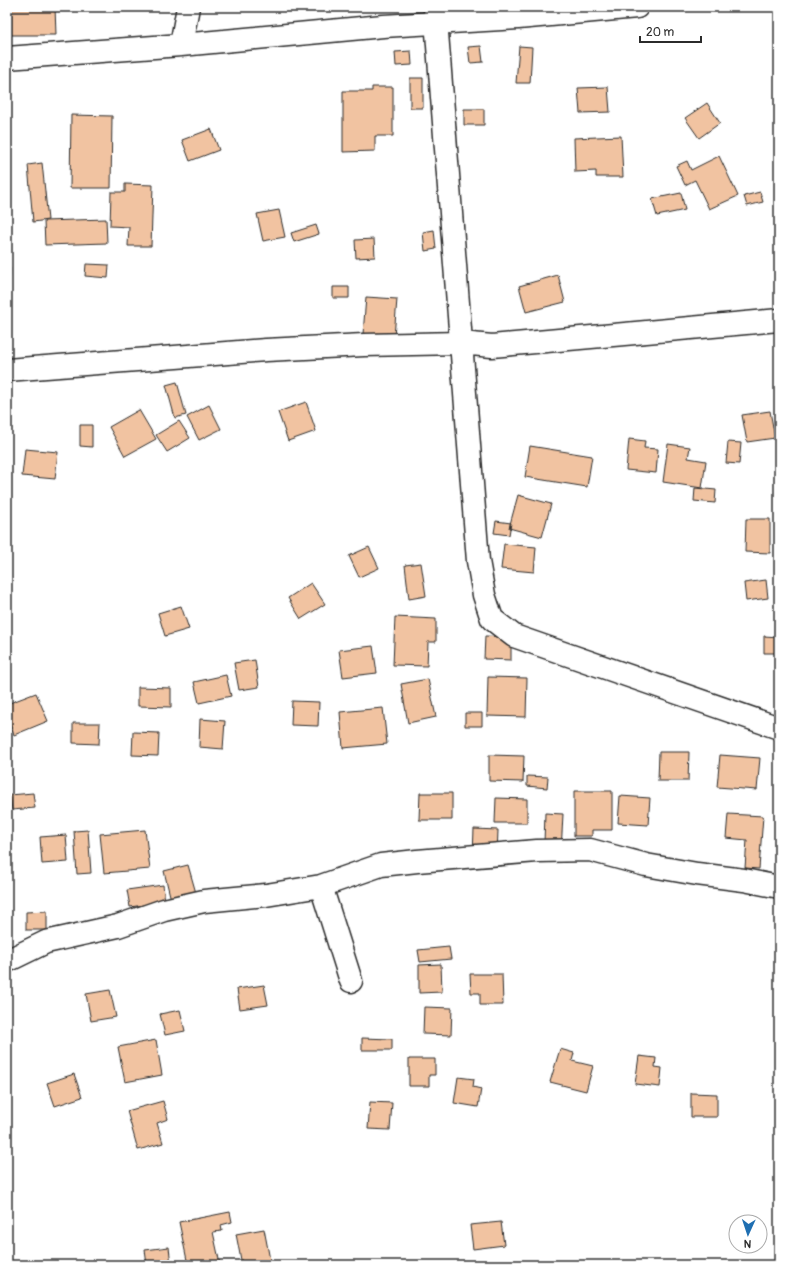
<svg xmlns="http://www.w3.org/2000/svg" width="786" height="1272" font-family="Pangolin,sans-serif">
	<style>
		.building { fill: #f1c3a1; stroke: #2b2b2b }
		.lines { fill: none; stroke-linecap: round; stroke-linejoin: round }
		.minor-casing { stroke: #2b2b2b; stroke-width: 25 }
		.tertiary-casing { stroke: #2b2b2b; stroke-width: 25 }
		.minor { stroke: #fff; stroke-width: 22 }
		.tertiary { stroke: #fff; stroke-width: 22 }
	</style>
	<rect width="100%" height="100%" fill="#fff"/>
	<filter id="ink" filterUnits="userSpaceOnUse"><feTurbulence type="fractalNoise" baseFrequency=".025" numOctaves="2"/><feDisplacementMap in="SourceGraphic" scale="8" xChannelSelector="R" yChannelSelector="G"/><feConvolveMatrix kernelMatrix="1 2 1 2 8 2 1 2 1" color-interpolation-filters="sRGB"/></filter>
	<g filter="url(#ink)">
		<path class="building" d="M11,7h44l1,28h-45z
			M481,46l2,16 -13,1 -2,-16z
			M519,46l13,1 -2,36h-14z
			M411,51l1,14 -16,1 -1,-14z
			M410,78h13v30h-13z
			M372,87h21v49h-18v15l-32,1v-61h29z
			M608,87l2,25 -30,1 -2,-25z
			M707,103l13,20 -21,15 -14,-20z
			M464,109h20v16h-20z
			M71,115l41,1 -1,72h-41z
			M211,129l8,21 -29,11 -8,-21z
			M621,136l2,41h-27v-6l-21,1 -1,-34z
			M719,156l19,40 -29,13 -14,-29 -10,5 -9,-19 11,-5 4,9z
			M42,163l6,57 -15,2 -5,-57z
			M125,184l28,1 -2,61h-23l1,-19 -19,-1 1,-34h14z
			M760,192l3,10 -16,4 -3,-10z
			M681,193l4,17 -28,6 -5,-17z
			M279,210l6,27 -22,4 -6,-27z
			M106,219l1,24 -62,2 -1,-24z
			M316,225l3,9 -25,8 -3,-9z
			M434,230l2,19 -11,2 -2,-19z
			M374,239l1,18 -19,1 -1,-18z
			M86,264l23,1 -1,13 -23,-2z
			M7,268h3l-1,27h-2z
			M558,275l7,27 -39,10 -7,-26z
			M333,287h16v11h-16z
			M366,297l31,2 -3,38 -31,-3z
			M177,382l9,33 -11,3 -9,-33z
			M306,402l10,29 -28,10 -10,-29z
			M209,405l12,24 -22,11 -12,-23z
			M139,410l17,29 -31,17 -16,-29z
			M770,411l5,27 -28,4 -5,-27z
			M179,421l11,17 -23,14 -11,-17z
			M80,425h12v22l-12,-1z
			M629,439l16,2 -1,7 14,1 -2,24 -30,-3z
			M728,442l13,1 -2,21 -13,-1z
			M668,444l22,3 -2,11 18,3 -4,27 -39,-6z
			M530,446l62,10 -5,31 -62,-10z
			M25,449l33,3 -3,27 -33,-3z
			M695,488l21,2 -1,13 -21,-2z
			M518,495l33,9 -9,33 -33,-9z
			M746,519h24v34l-25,-1z
			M496,521l15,2 -2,12 -15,-2z
			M504,544l32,3 -2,25 -33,-3z
			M369,547l10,21 -20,9 -10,-21z
			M421,563l5,33 -17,3 -4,-34z
			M766,580l2,18 -22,3 -2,-18z
			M311,583l14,21 -24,15 -13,-21z
			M181,606l8,23 -24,7 -7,-23z
			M395,617l41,2v23h-8l-1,24 -34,-1z
			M485,636l26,1v23l-27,-1z
			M764,636l15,1v16h-15z
			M373,646l4,27 -34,4 -4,-27z
			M255,660l4,27 -20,3 -5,-27z
			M226,675l5,21 -32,7 -5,-21z
			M488,677l39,1 -1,39 -39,-1z
			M428,679l8,38 -28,6 -7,-39z
			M138,687l33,1v19l-33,-1z
			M36,693l12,28 -34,14 -7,-19v-12z
			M292,701l27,1 -1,24 -27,-1z
			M383,708l4,36 -44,4 -3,-36z
			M465,713h17v13h-17z
			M200,719l25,2 -2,28 -24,-2z
			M73,723h27l-1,21 -26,-1z
			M133,732l26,1 -1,23 -26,-1z
			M659,752h30l-1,29h-30z
			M489,755l35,1 -1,26 -34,-1z
			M720,755l40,3 -3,32 -40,-3z
			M527,776l21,1 -1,11 -20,-2z
			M574,791h38v39h-20v6h-18z
			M33,793l2,15 -23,2 -2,-15z
			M420,793h32v27h-33z
			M620,796l30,2 -2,27 -30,-2z
			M496,798l31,1v24h-32z
			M545,813l18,1 -2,38 -17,-9z
			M728,814l35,2 -4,53 -14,-1 2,-28 -21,-2z
			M474,829l24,1 -1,26 -24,-1z
			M88,830l3,43 -14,1 -3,-43z
			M145,830l5,39 -46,4 -4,-39z
			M66,835l2,27 -26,2 -2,-27z
			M188,865l8,28 -25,7 -7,-29z
			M163,885l2,17 -35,5 -3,-17z
			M47,911v19h-21v-18z
			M449,947l2,12 -31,3 -2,-12z
			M441,964l1,28 -23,1v-28z
			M470,974h32l1,31h-23v-12h-9z
			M264,985l4,20 -28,4 -3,-20z
			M110,990l6,27 -25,4 -5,-27z
			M424,1007l28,1 -1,27 -28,-1z
			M180,1010l5,21 -20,4 -5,-21z
			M362,1038l30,1v11h-30z
			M156,1040l6,35 -37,7 -7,-35z
			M560,1049l14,4 -2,8 21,5 -7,25 -36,-9z
			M639,1056l17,2 -1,9 7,1 -2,19 -25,-3z
			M409,1059h26v16h-6v11h-20z
			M74,1074l8,23 -27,9 -8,-23z
			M458,1077l16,2 -1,8 8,2 -3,18 -24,-4z
			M691,1093l26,1v23h-26z
			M163,1101l5,18 -11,4 6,20 -25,7 -11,-39z
			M370,1102l22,1 -2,27 -22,-1z
			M230,1212l2,10 -11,3 1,6 -9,1 7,32 -6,1h-26l-9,-43z
			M501,1222l3,23 -31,4 -3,-24z
			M264,1229l7,36h-29l-6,-31z
			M169,1247l2,18h-24l-2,-15z"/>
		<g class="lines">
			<defs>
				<path id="minor" d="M181,45l7,-38
					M7,58l174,-13 202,-19 135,-8 119,-11
					M7,370l259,-20 98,-5 97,-2
					M321,886l30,95
					M7,961l39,-19 72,-16 46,-16 40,-9 62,-6 55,-9 60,-21 36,-4 120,-10 53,-1 56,15 51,9 47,6 35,7"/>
				<path id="tertiary" d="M435,7l43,554 6,34 8,24 22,17 265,92
					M461,343l31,3 287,-26"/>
			</defs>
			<use href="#minor" class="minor-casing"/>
			<use href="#tertiary" class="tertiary-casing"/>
			<use href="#minor" class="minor"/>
			<use href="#tertiary" class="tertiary"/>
		</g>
	</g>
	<rect width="786" height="1272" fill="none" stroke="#fff" stroke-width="24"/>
	<rect x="12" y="12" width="762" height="1248" fill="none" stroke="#2b2b2b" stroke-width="1.5" filter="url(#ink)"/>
	<g transform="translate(748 1234) rotate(183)"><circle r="19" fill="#ffffff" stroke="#aaaaaa"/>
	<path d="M0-3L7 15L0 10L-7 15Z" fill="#1f6fb2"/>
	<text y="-6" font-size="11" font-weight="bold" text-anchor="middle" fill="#2b2b2b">N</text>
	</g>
	<path d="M640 36v6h61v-6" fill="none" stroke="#2b2b2b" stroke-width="2"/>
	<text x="646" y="36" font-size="12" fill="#2b2b2b" stroke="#ffffff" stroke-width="3" paint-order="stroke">20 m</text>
</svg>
